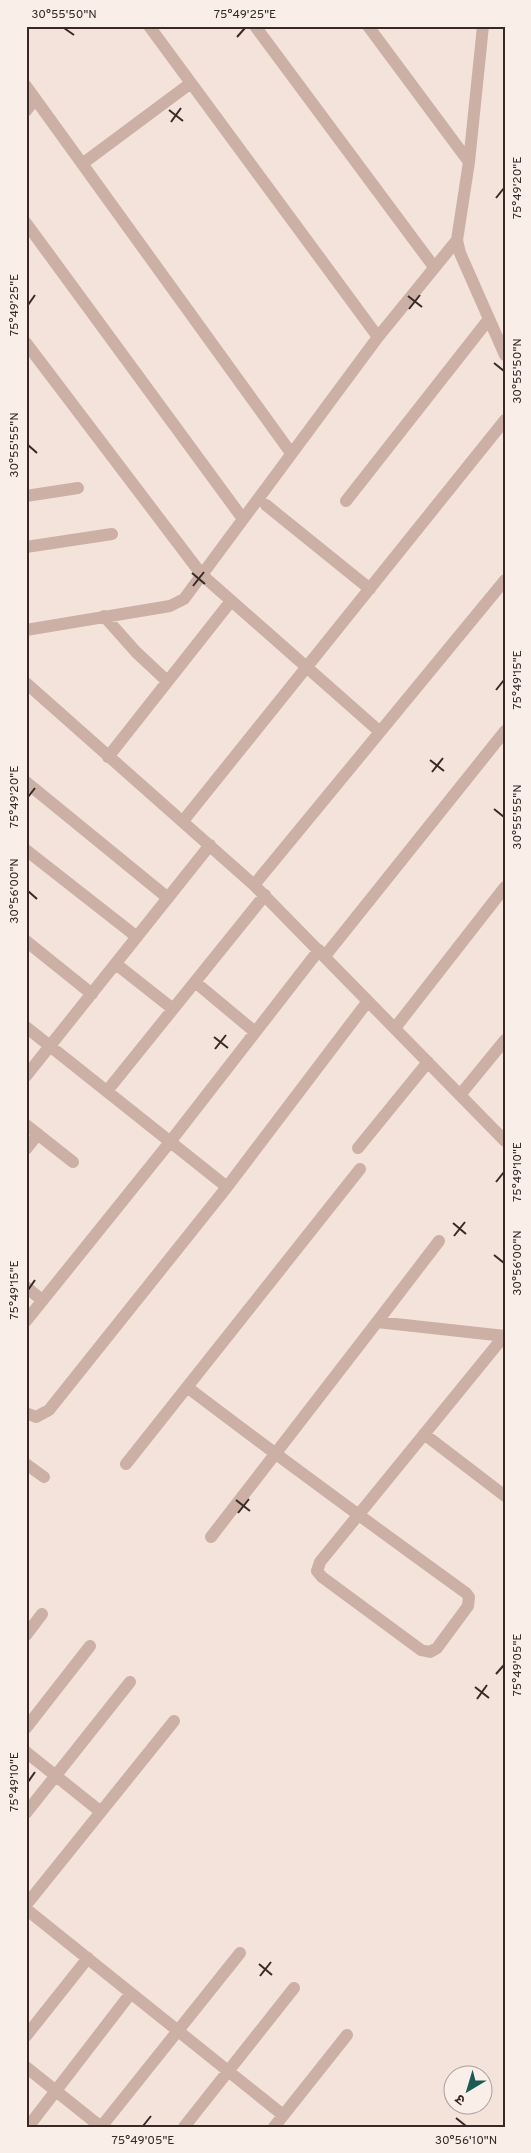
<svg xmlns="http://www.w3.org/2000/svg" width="531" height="2153" font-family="Overpass,'Noto Sans Devanagari',sans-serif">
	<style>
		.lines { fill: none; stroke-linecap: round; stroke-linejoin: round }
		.minor { stroke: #ccb0a6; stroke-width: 12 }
		.ticks { fill: none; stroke: #382927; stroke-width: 2 }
		.neatline { fill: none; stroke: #382927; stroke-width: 2 }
		.ticks-label { font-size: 12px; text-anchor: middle; fill: #382927 }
	</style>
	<rect width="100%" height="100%" fill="#f3e3db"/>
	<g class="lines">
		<path class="minor" d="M149,26l229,311
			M255,26l179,241
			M368,26l101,136
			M483,26l-14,136 -12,78 3,13 45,102
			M26,86l265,367
			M26,111l9,-12
			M82,164l109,-81
			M26,223l217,296
			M26,343l176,232 177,156
			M26,496l52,-8
			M346,501l143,-182
			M266,505l104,84
			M26,547l86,-13
			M104,616l32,36 31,29
			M26,630l144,-24 14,-7 194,-262 79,-97
			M26,683l228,202 251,256
			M108,757l123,-156
			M26,782l142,116
			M183,821l322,-401
			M26,850l111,87
			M254,885l251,-305
			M26,941l66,53
			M325,956l180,-225
			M116,964l57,45
			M195,982l60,50
			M26,1027l201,160
			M395,1028l110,-141
			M26,1076l184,-231
			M107,1091l158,-196
			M460,1095l45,-55
			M26,1125l47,37
			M358,1148l70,-86
			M26,1149l12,-15
			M26,1287l16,13
			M26,1321l144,-179 149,-192
			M377,1322l62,-81
			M187,1387c92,70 185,138 279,206l3,4 -1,9 -31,42 -7,4 -9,-2 -99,-73 -5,-6 3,-9c62,-76 123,-151 185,-227
			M26,1413l10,4 13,-7 178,-223 141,-186
			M424,1434l81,62
			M26,1464l18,13
			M126,1464l234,-295
			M211,1537l166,-215 128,14
			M26,1635l16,-21
			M26,1728l64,-82
			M26,1752l75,60
			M26,1813l104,-131
			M26,1905l148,-184
			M26,1909l257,206
			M26,2036l62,-78
			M26,2067l75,60
			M28,2127l103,-134
			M101,2127l139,-174
			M184,2127l110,-139
			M274,2127l73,-92"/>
	</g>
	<path class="ticks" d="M64,28l10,7M237,37l8,-9M169,110l14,11M171,122l10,-14M496,198l8,-10M408,296l14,11M28,305l7,-10M409,309l11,-14M494,363l10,8M28,445l9,8M192,573l13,11M193,586l11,-14M496,690l8,-10M430,760l14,11M432,772l11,-14M28,797l7,-9M494,809l10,8M28,891l9,8M214,1037l14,11M215,1049l11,-14M496,1182l8,-10M453,1223l13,11M454,1236l11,-14M494,1255l10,8M28,1290l7,-10M236,1500l14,11M238,1513l11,-14M496,1674l8,-9M475,1687l14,11M477,1699l10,-14M28,1782l7,-10M259,1964l13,11M260,1976l11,-14M456,2118l10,8M143,2126l8,-10"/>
	<rect width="531" height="2153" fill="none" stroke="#faeee8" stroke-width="55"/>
	<g transform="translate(468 2090) rotate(218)"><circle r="24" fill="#faeee8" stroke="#ac9f9b"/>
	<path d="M0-4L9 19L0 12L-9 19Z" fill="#1b5b53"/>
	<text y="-8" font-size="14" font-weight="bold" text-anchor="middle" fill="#382927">उ</text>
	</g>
	<rect x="28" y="28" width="476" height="2098" class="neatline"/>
	<g class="ticks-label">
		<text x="64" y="18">30°55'50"N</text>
		<text x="245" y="18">75°49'25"E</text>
		<text transform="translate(517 188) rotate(-90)" y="4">75°49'20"E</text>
		<text transform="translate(14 305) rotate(-90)" y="4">75°49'25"E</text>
		<text transform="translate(517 371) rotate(-90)" y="4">30°55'50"N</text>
		<text transform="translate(14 445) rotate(-90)" y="4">30°55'55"N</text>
		<text transform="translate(517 680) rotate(-90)" y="4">75°49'15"E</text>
		<text transform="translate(14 797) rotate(-90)" y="4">75°49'20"E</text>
		<text transform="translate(517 817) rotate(-90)" y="4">30°55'55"N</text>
		<text transform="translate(14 891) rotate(-90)" y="4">30°56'00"N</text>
		<text transform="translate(517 1172) rotate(-90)" y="4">75°49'10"E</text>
		<text transform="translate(517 1263) rotate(-90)" y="4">30°56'00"N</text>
		<text transform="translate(14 1290) rotate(-90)" y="4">75°49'15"E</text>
		<text transform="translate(517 1665) rotate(-90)" y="4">75°49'05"E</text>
		<text transform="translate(14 1782) rotate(-90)" y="4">75°49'10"E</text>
		<text x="143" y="2144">75°49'05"E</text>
		<text x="466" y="2144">30°56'10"N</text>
	</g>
</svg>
